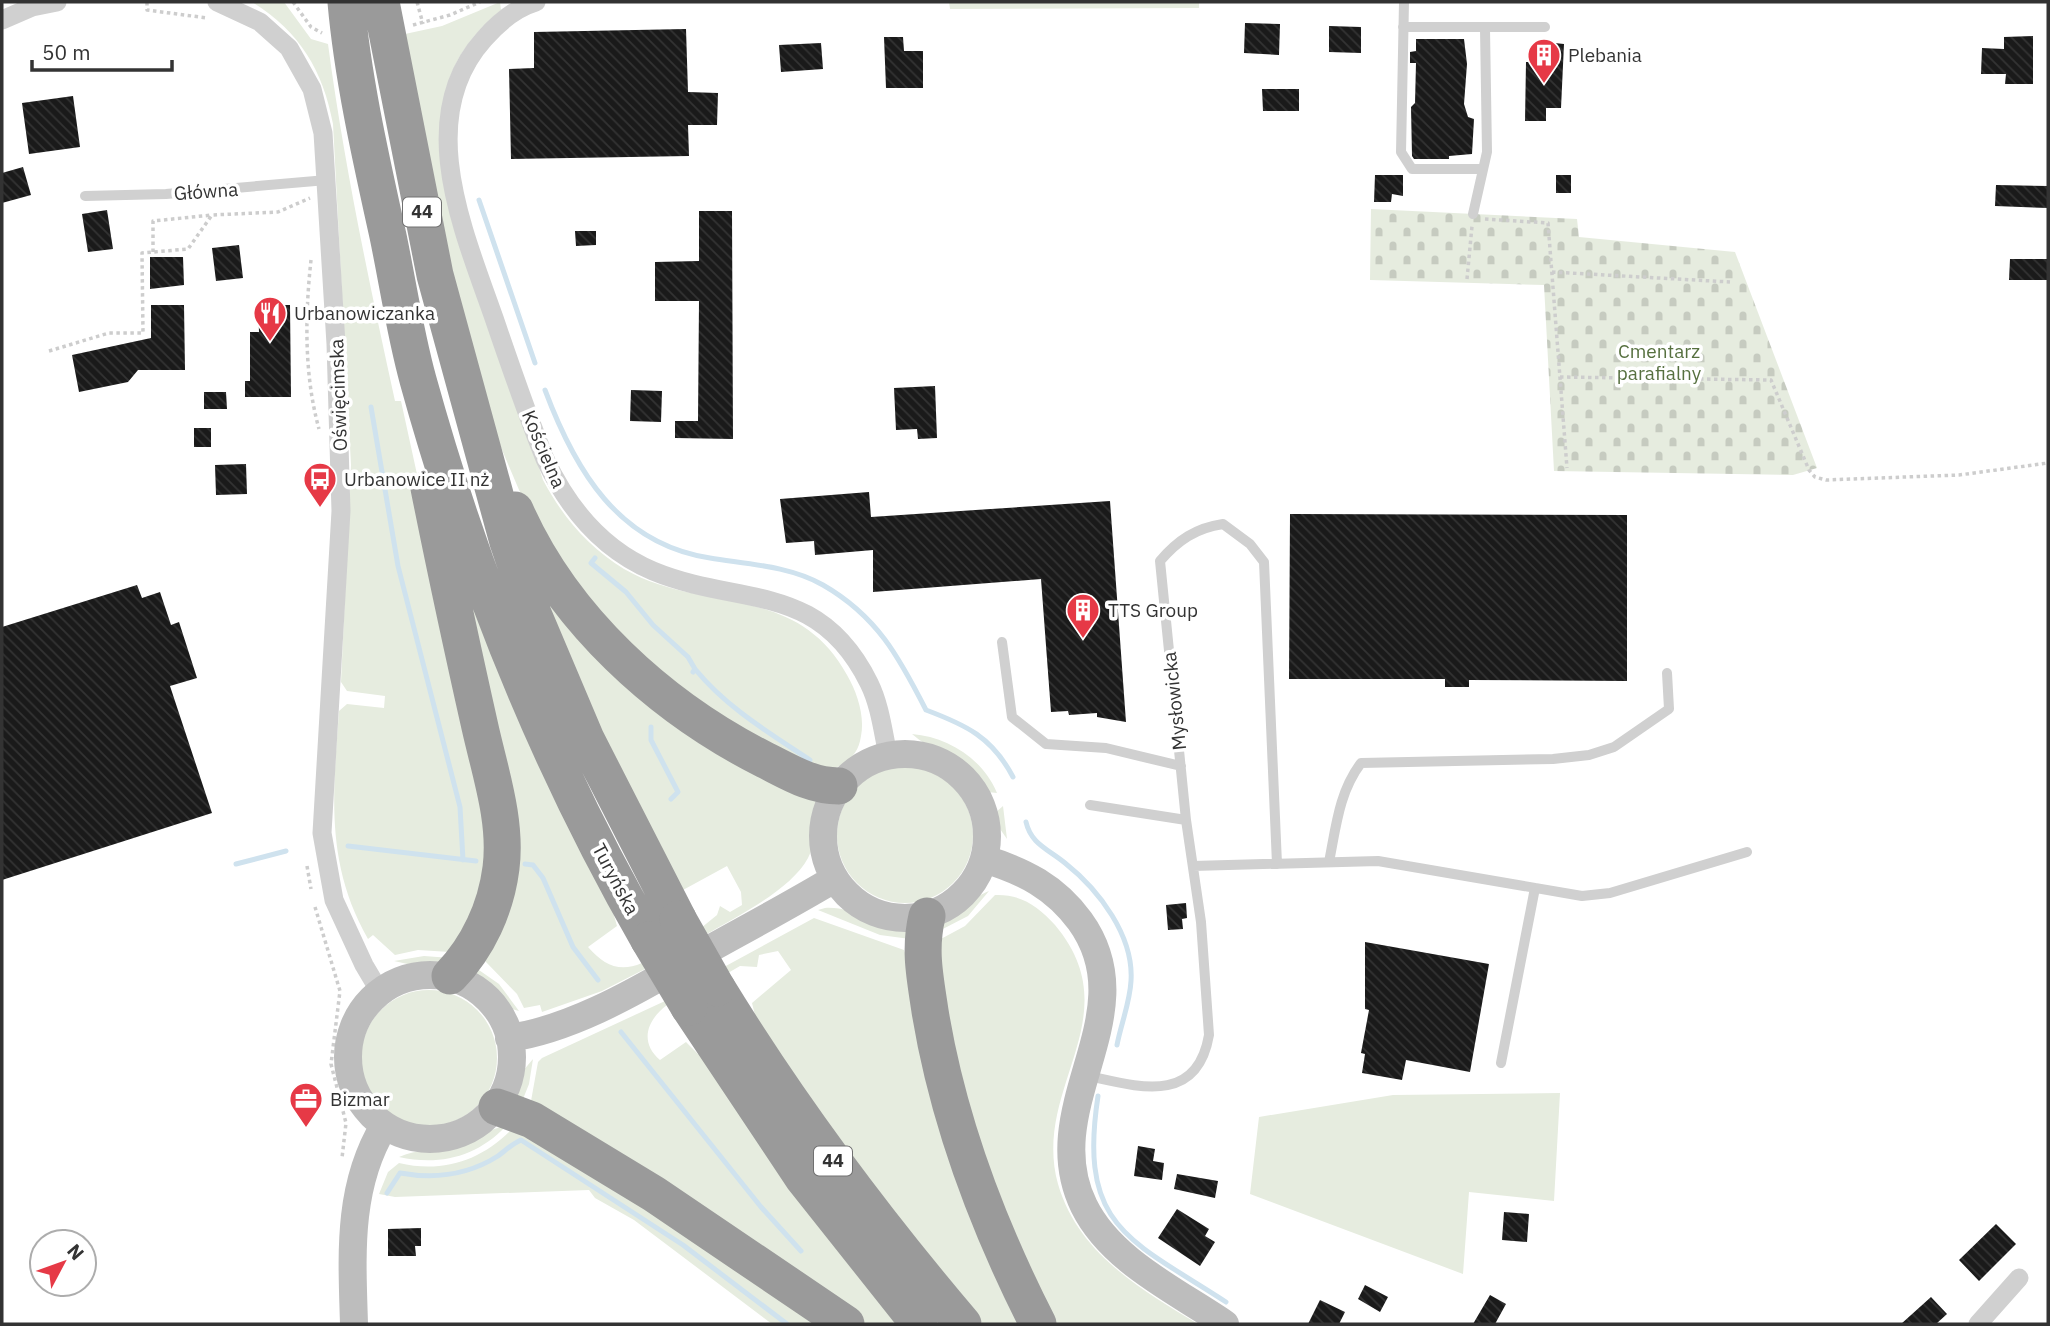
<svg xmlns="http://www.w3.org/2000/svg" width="2050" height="1326" font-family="'IBM Plex Sans',sans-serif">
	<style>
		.grass { fill: #e6ecdf }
		.cemetery { fill: url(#cemetery-stones) }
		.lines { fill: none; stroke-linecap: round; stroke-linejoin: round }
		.stream { stroke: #cfe2ee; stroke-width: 5 }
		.building { fill: url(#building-back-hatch) }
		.path { stroke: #cdcdcd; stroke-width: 3.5; stroke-dasharray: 3.5 3.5; stroke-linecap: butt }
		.lane { stroke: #d0d0d0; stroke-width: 10 }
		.street { stroke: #d0d0d0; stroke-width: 19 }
		.secondary { stroke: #bdbdbd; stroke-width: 28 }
		.highway { stroke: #9a9a9a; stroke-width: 37 }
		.highway-bridge { stroke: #9a9a9a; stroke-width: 37 }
		.labels { text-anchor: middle; stroke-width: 7; stroke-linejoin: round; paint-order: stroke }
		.shield { fill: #fff; stroke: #707070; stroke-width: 2 }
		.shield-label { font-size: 18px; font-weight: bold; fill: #333 }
		.poi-label { font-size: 19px; fill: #333; stroke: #fff; text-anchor: start }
		.street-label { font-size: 19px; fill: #333; stroke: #fff }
		.park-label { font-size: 19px; fill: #56703f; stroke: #fff }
	</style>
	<defs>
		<pattern id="cemetery-stones" width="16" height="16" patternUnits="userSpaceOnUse" patternTransform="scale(1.75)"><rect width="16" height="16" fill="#e6ecdf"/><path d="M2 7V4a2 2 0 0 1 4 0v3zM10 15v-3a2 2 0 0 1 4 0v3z" fill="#c6cbc0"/></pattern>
		<pattern id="building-back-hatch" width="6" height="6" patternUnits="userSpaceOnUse" patternTransform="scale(1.75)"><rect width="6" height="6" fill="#1a1a1a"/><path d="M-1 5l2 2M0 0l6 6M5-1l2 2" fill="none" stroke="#333"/></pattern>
	</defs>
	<rect width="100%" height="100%" fill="#fff"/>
	<path class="grass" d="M252,2h32l27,37 17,5c16,120 41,238 67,357h6l88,403 -3,88 -36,60 -32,-2 -23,5 -22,-20 -5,4c-43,-76 -35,-144 -29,-228l8,-7 37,4 1,-12 -38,-5 -6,-9 10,-217 -18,-341c-10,-54 -34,-93 -81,-122z
		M500,2l1,8c-52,43 -64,86 -60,151l102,319c19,36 45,67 81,89 78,45 172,13 223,106 10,17 18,41 14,61 -3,22 -19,32 -40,36l-145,-80 -101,-108 -50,-80 -28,-66 -47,-172 -45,-232 37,-8z
		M949,2h250v6l-249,1z
		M446,509l167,403 4,14 -29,21c16,18 31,26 54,16l3,6 -43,22 -60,21 -2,-7 -16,3 -7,-14 -32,-33 11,-37z
		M520,540l24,39 278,222c-11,18 -4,39 -14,57 -17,32 -72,59 -103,77l-4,-7 16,-13 3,-9 10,6 12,-7 -1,-13 -14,-26 -44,24 -62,-104z
		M912,734c36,3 71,25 85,59l-9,-1c-21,-38 -49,-34 -76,-58z
		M837 835a68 68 0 1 1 136 0a68 68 0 1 1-136 0Z
		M1003,806l4,33 -9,-13 -3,-13z
		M989,891l-21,25 -33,17c11,-18 36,-34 54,-42z
		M995,895c26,-1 43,11 60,30 77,92 -24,162 3,259 20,69 82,105 140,140h-148l-78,-185 -36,-185 3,-14 26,-14z
		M825,908c29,-2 51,19 83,20l2,11 -30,-4 -62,-25z
		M814,918l90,32 125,374h-46l-111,-133 -116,-172 -4,-16 39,-33 -13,-19 -19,4 -2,12 -17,-1 -12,7 -4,-6z
		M424,956l27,2 -30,9 -27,-6z
		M476,968l23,16 20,27c-18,-4 -31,-24 -48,-34z
		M361 1058a68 68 0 1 1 136 0a68 68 0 1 1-136 0Z
		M665,1001l2,4c-20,15 -28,37 -7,55l26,-18 12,12 4,-3 203,273h-47l-327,-223 7,-39 4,-4z
		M533,1059l-4,25 -8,20 -8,-5 9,-27z
		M1560,1093l-6,108 -85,-9 -6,82 -213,-80 9,-77 134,-22z
		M506,1126c-29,31 -67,40 -107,31 19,-9 40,-5 61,-11 17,-6 28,-18 46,-20z
		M510,1131l18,4 118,73 170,116h-44l-138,-104 -39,-22 -6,-8 -194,7 -16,-3 9,-22 11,-9c41,10 80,-1 111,-32z"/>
	<path class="cemetery" d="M1371,209l206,10 2,18 156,15 82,216 -24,7 -239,-4 -10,-186 -174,-5z"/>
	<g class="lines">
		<path class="stream" d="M479,200l56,163
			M545,390c30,80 73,154 165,168 37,6 80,8 113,27 54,31 76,72 103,125 40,15 66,27 87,67
			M371,407l27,159 62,241 3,53
			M595,558l-4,5 35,29 27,33 35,32 7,12 -2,3
			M695,669c32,39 73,63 115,91
			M651,727v13l27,52 -7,7
			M1026,822c5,22 22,27 39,41 34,27 69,73 66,118 -1,21 -10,43 -14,64
			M348,846l128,15
			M236,864l50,-13
			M525,864l8,1 10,13 30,69 25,33
			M621,1032l140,175 40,44
			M1098,1096c-20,131 31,143 128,206
			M387,1193l13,-20c33,6 68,2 98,-17 8,-6 14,-12 23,-16l162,105 104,79"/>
	</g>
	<path class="building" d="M1245,23l35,1 -1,31 -35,-2z
		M1329,26l32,1v26l-32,-1z
		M686,29l2,63 30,1 -1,32h-29l1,31 -178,3 -2,-90 25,-1v-36z
		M2033,36v48h-28l1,-10h-25l1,-26 22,1v-12z
		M884,37h19l1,14h19v37h-37z
		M1416,39h48l3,25 -3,40 4,13 6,2 -2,35 -23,2v3h-35l-2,-3 -1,-49 4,-4 1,-40h-6v-11l6,-1z
		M1545,42l19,2 -3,64h-15v13h-21l1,-59h10v-9h8z
		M821,43l2,26 -42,3 -2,-27z
		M1262,89h37v22h-36z
		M73,96l7,51 -51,7 -7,-51z
		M23,167l8,28 -29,8v-30z
		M1375,175h28v21l-11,-2 -1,8h-17z
		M1556,175h15v18h-15z
		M1996,185l52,1v22l-53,-2z
		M107,210l6,39 -25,3 -6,-38z
		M699,211h33l1,228 -58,-1v-17h23l1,-120h-44v-39l44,-1z
		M575,231h21v14l-20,1z
		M239,245l4,33 -27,3 -4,-33z
		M150,257h33l1,28 -34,4z
		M2010,259h38v21h-39z
		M151,305h33l1,65h-47l-10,12 -49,10 -7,-37 79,-17z
		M258,305h32l1,92h-46v-16h5v-49h9z
		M935,386l2,52 -19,1 -1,-10 -21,1 -2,-42z
		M631,390l31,1 -1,31 -31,-1z
		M204,392h22l1,17h-23z
		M194,428h17v19h-17z
		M246,464l1,30 -31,1 -1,-30z
		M869,492l2,25 239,-16 16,221 -29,-5v-4l-28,2 -1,-4 -17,1 -10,-133 -168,13v-42l-58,5 -1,-14 -28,2 -6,-44z
		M1290,514l337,1v166l-158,-1v7h-24v-8h-156z
		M137,585l5,13 18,-6 11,33 8,-3 18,56 -27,8 42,127 -210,67v-253z
		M1186,903l1,15 -5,1 1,10 -15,1 -2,-25z
		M1365,942l124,22 -19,108 -64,-12 -4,20 -40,-7 3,-19 -4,-1 8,-43 -4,-1z
		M1138,1146l17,3 -2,12 11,2 -2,17 -28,-4z
		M1177,1174l41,7 -3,17 -41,-9z
		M1177,1209l32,20 -4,7 10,6 -15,24 -42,-28z
		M1504,1212l25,2 -2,28 -25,-2z
		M1996,1224l20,20 -37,37 -20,-21z
		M421,1228v18h-6l1,10h-28v-27z
		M1365,1285l23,12 -8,15 -22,-13z
		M1490,1295l16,9 -11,20h-22z
		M1931,1297l16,17 -11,10h-35z
		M1320,1300l25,12 -6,12h-31z"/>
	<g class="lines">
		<path class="path" d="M147,2v8l60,8
			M293,2l18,25 11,6
			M417,2l6,22
			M413,25l37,-10 30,-13
			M1485,219l63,4 19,245
			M153,252v-31l59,-6
			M311,260c-6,55 -7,115 8,169
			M1552,272l178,10
			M1467,279l5,-53
			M49,351l60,-18h34l-1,-80 46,-4 24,-34 66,-3 32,-14
			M1560,377l211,3 38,90 6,7 11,3 133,-5 89,-12
			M307,866l4,23
			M315,907l25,84 -9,73 15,59 -4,35"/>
		<path class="lane" d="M1404,2l-3,150 11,17h70
			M1403,27h142
			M85,196l81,-2 161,-14
			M1473,214l14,-62 -2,-123
			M1002,642l10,75 34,27 60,4 75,18
			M1090,805l96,15
			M1329,862c7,-35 10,-70 32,-99l192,-4 36,-4 25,-8 55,-38 -2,-36
			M1193,866l185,-5 204,35 28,-3 137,-41
			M1501,1063l34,-175
			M1088,1076c51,11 109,29 121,-41l-8,-113 -15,-102 -26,-259c18,-21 36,-33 63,-37l27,20 14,18 13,302"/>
		<path class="street" d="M217,2l43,20 29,26 23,41 11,44 13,211 5,167 -19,322 12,67 30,65 16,27
			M536,2c-20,6 -38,21 -52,37 -71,79 -20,193 10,279 16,47 32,94 51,141 23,49 56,90 108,112 87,36 165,9 216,112 11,22 14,49 19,72
			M2,20l30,-13 25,-5
			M1978,1324l41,-46"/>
		<path class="secondary" d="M823 836a82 82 0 1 1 164 0a82 82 0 1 1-164 0Z
			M984,859c40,12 71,28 96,62 68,94 -45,185 4,285 27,55 93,85 141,118
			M348 1057a82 82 0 1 1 164 0a82 82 0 1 1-164 0Z
			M509,1038c58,-8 121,-43 172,-73 51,-29 103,-56 153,-86
			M354,1324c-2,-68 -7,-137 30,-198"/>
		<path class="highway" d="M346,2c7,78 25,157 42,234 10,48 17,97 30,144 54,195 130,385 231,560
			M381,2l54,273 73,267 23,67 55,130 92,180
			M429,488c16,80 33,159 51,239 10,45 27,94 21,141 -5,40 -23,79 -51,108
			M515,510c48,109 145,197 250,250 24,12 46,26 74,26
			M927,916c-8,34 -2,61 3,95 18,110 58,215 108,313
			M717,988c73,119 156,230 246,336
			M689,1007l114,171 116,146
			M497,1107l35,13 122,74 192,130"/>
		<path class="highway-bridge" d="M678,919l39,69
			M649,940l40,67"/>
	</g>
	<defs>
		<symbol id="building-pin" viewBox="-11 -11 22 30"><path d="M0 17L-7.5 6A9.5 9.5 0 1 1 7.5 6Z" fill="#e63946" stroke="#fff"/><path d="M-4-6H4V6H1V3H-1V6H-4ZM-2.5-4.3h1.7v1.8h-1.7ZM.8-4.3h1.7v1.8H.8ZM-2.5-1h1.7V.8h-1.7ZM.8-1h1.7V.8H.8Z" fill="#fff"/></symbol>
		<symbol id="restaurant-pin" viewBox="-11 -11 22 30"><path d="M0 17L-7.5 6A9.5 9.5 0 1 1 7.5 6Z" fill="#e63946" stroke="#fff"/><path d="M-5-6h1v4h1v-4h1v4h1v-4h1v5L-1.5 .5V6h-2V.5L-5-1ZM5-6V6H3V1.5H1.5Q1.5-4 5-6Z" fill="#fff"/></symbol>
		<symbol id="bus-pin" viewBox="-11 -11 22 30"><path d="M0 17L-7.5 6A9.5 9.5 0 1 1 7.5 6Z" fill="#e63946" stroke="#fff"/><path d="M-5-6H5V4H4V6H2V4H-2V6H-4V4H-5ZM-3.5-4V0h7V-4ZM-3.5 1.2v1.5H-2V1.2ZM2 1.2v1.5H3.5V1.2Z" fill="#fff"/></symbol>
		<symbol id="office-pin" viewBox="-11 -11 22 30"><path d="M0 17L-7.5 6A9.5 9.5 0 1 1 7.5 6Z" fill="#e63946" stroke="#fff"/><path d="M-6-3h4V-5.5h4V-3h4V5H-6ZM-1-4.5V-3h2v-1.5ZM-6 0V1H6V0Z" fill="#fff"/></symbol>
	</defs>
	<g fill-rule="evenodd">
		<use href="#building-pin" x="1525" y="36" width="38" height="52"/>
		<use href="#restaurant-pin" x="251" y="294" width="38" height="52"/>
		<use href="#bus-pin" x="301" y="460" width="38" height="52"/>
		<use href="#building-pin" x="1064" y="591" width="38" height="52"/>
		<use href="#office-pin" x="287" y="1080" width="38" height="52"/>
	</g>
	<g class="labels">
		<g class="shield">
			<rect x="403" y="197.5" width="38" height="29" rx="5"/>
			<rect x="814" y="1146.5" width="38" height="29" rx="5"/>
		</g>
		<g class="shield-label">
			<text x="422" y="218">44</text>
			<text x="833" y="1167">44</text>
		</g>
		<g class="poi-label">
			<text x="1568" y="62">Plebania</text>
			<text x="294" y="320">Urbanowiczanka</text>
			<text x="344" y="486">Urbanowice II nż</text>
			<text x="1108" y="617">TTS Group</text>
			<text x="330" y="1106">Bizmar</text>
		</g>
		<g class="street-label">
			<text transform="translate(206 191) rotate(-4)" y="7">Główna</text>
			<text transform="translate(338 395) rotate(-92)" y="7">Oświęcimska</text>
			<text transform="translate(544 449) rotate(67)" y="7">Kościelna</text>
			<text transform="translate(1174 701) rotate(-96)" y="7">Mysłowicka</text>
			<text transform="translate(616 879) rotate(62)" y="7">Turyńska</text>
		</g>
		<g class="park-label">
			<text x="1659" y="358">Cmentarz<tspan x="1659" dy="22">parafialny</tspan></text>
		</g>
	</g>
	<rect width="2050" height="1326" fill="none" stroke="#333333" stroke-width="7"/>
	<g transform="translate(63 1263) rotate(49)"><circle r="33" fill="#ffffff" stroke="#adadad" stroke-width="2"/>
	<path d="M0-5L12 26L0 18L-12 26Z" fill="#e63946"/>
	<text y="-10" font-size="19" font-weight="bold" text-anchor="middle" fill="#333333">N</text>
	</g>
	<path d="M32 60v10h140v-10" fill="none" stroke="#333333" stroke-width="3.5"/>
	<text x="42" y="60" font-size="21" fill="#333333" stroke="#ffffff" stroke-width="5" paint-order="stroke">50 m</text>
</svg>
